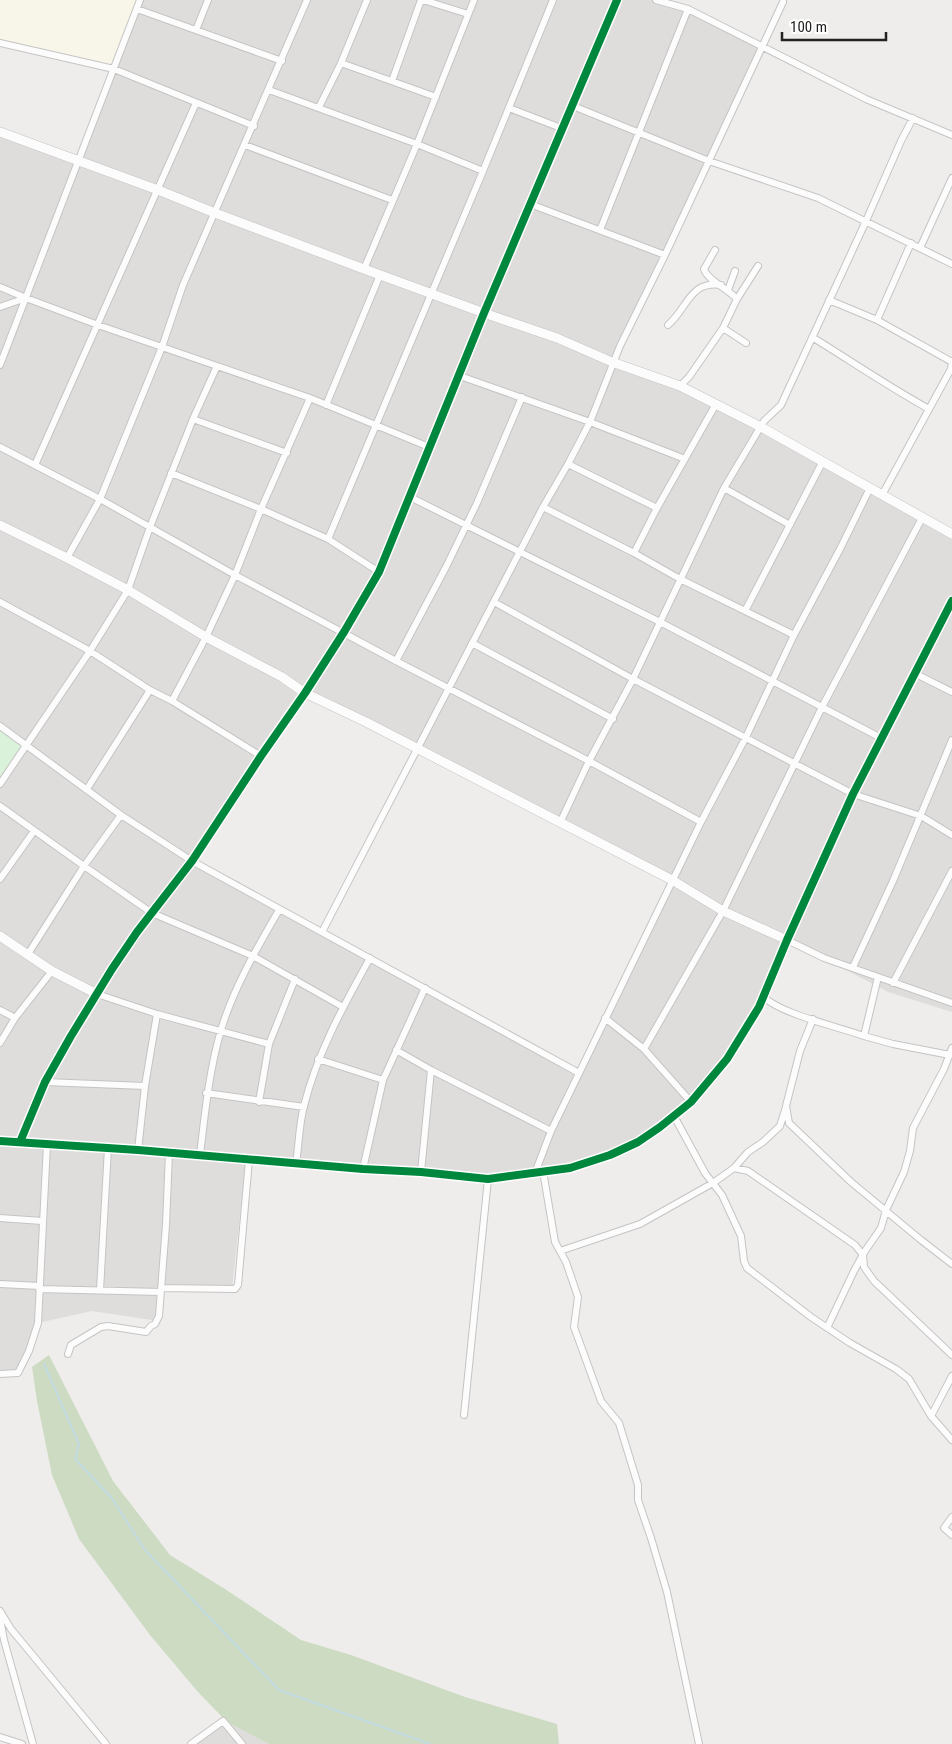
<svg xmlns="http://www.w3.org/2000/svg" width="952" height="1744" font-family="'Roboto Condensed',sans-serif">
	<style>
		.residential { fill: #dfdddc; fill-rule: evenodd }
		.education { fill: #f7f6e8 }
		.forest { fill: #ccdbc2 }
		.park { fill: #dbf2da }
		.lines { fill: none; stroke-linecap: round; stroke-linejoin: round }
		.stream { stroke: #c1dae0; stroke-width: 2 }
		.minor-casing { stroke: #c5c4c3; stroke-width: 8 }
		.tertiary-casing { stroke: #c5c4c3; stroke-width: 10 }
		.minor { stroke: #fdfcfc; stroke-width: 6 }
		.tertiary { stroke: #fdfcfc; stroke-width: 9 }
		.cycleway-casing { stroke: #fff; stroke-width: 11 }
		.cycleway { stroke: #00873e; stroke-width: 8 }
	</style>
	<rect width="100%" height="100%" fill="#efedeb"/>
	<path class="residential" d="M139,0h517l27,10 76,37 -144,312 64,29 273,149v475l-64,-20 -99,-52 -32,69 -66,93 -31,26 -50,27 -64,17 -59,5 -241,-17 -14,129 -70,-1 -4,33 -66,-10 -54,12 -20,50 -18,2v-1243l77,29zM304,689l368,194 -92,195 -385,-214z
		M223,1720l46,24h-80z"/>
	<path class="education" d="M0,0h139l-26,67 -113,-28z"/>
	<path class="forest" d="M49,1355l64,126 57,74 55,34 76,51 50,15 114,42 92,27 2,20h-290l-42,-22 -29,-30 -48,-57 -71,-96 -27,-64 -15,-74 -5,-34z"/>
	<path class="park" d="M0,728l25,19 -25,37z"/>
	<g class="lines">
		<path class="stream" d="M44,1364l35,80 -4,15 36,38 34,53 134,140 151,54"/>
		<defs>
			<path id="minor" d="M423,0l45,14
				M656,0l32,9 178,90 86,36
				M137,9l145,52
				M196,30l12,-30
				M0,43l114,26 140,57
				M341,63l95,34
				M392,81l29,-81
				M269,90l148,54 66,27
				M573,106l136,55 109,37 134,66
				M319,107l22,-44 26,-63
				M509,108l52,20
				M245,145l147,55
				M530,204l135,51
				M600,230l88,-221
				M920,248l32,-70
				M715,250l-11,19c3,11 24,20 33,30
				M364,269l53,-125 57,-144
				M0,287l26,11 72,27 212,73 119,49
				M728,290l7,-19
				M829,300l48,20 75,42
				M0,307l26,-9
				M877,320l34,-77
				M668,325c20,-17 21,-44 53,-40
				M723,328l23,15
				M812,337c39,24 77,50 117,72
				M0,365l140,-365
				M460,376l130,46 95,37
				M680,386l9,-9 34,-49 14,-29 21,-33
				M326,405l54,-130
				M193,419l94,34
				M0,447l100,52 135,76 161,86 193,100 112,61
				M568,464l89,44
				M35,465l161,-362
				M171,473l90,36 67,30 51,33
				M724,488l66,37
				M882,495l69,-126 1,-8
				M410,497l250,125 221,116
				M543,507l91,46 46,26 114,56
				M328,539l155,-368 70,-171
				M634,553l23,-45 59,-104
				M67,558l33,-59 62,-152 21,-62 124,-285
				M0,602l90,49 60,39 22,11 89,55
				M494,602l139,77 220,115 68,22 31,19
				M745,611l78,-150
				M472,643l141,76
				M396,661l50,-94 31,-64 45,-106
				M914,673l38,19
				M172,701l34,-64 29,-62 26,-66 49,-111
				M0,726l121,89 71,46 387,212
				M0,784l90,-133 38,-61 22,-63 43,-108 24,-53
				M87,789l63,-99
				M0,806l84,60 68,47 101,43 90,51
				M560,823l29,-62 44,-82 91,-191 40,-67 17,-16 85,-184 35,-80 12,-23
				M0,879l34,-48
				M322,932l221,-425 25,-43 22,-42 30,-76 45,-91 118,-253
				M787,940l37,18 128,45
				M28,954l56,-88 37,-51
				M853,967l40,-86 59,-141
				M893,983l59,-112
				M97,994l60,20 112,30
				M764,997c17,17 75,30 100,39l14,-59
				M0,1010l15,8
				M605,1018l39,31 47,53
				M813,1019l-13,32 -14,55 3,17 62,59 70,58 31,24
				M864,1036l29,8 57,11
				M0,1043l15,-25 37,-47
				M644,1049l79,-138 99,-204 100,-189
				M396,1050l35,20 120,61
				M318,1059l65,21
				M45,1082l100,4
				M206,1093l98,14
				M259,1102l10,-58 26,-65
				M674,1116l31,57 17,22 19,41 3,25 3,7 64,49 39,26 46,26 13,10 22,37 21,24
				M138,1150l7,-64 12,-72
				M200,1155c5,-42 9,-84 21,-125 13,-43 36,-82 58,-120
				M296,1163c3,-19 3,-39 8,-57 13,-53 40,-101 66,-148
				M734,1168l14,3 107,74 8,10 1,12 10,14 78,74
				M363,1169l20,-89 42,-92
				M543,1171l12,71 11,20 12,35 -4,30 27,74 18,22 19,62v15l13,38 16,54 32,152
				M421,1172l10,-102
				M535,1173l16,-42 150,-309 45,-85 48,-102 46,-86 30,-61
				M0,1218l42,3
				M560,1251l80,-27 73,-41 21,-15 14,-16 15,-10 17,-16 6,-19
				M0,1284l40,2
				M161,1288l74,1 3,-4 11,-125
				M39,1289l122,3
				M100,1290l8,-142
				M827,1328l27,-57 11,-20 16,-23 5,-18 18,-38 6,-21 3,-23 31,-59 8,-21
				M68,1354l3,-9 30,-18 7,-1 38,6 5,-6 4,-2 4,-8 7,-91 3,-72
				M0,1374l18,-1 11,-22 9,-28 9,-179
				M464,1415l24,-236
				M931,1416l21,-40
				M952,1517l-8,11 8,7
				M0,1611l11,18 95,115
				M0,1619l4,21 29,104
				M0,1737l22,7
				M191,1744l32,-23 19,23"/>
			<path id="tertiary" d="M0,132l158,58 57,23 149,56 120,44 73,25 55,24 68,24 81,41 191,107
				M0,525l67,33 61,32 78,47 76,40 23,16 61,29 306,158 51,31 64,29
				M0,936l52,35 45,23
				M0,1141l138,9 225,19 58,3 67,7 82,-11 40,-13 28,-13 22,-15 31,-25 36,-43 32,-52 28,-67 66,-146 99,-193
				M20,1142l25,-60 26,-46 41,-67 25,-37 55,-71 69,-105 44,-63 39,-61 35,-60 105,-259 133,-313"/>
		</defs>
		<use href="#minor" class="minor-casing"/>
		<use href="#tertiary" class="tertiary-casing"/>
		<use href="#minor" class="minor"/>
		<use href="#tertiary" class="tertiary"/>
		<defs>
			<path id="cycleway" d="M0,1141l138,9 225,19 58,3 67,7 82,-11 40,-13 28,-13 22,-15 31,-25 36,-43 32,-52 28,-67 66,-146 99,-193
				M20,1142l25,-60 26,-46 41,-67 25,-37 55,-71 69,-105 44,-63 39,-61 35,-60 105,-259 133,-313"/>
		</defs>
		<use href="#cycleway" class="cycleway-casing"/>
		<use href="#cycleway" class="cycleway"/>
	</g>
	<path d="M782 32v8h104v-8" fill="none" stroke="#222222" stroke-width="2.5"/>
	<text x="790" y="32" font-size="15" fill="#222222" stroke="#ffffff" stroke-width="4" paint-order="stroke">100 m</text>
</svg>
